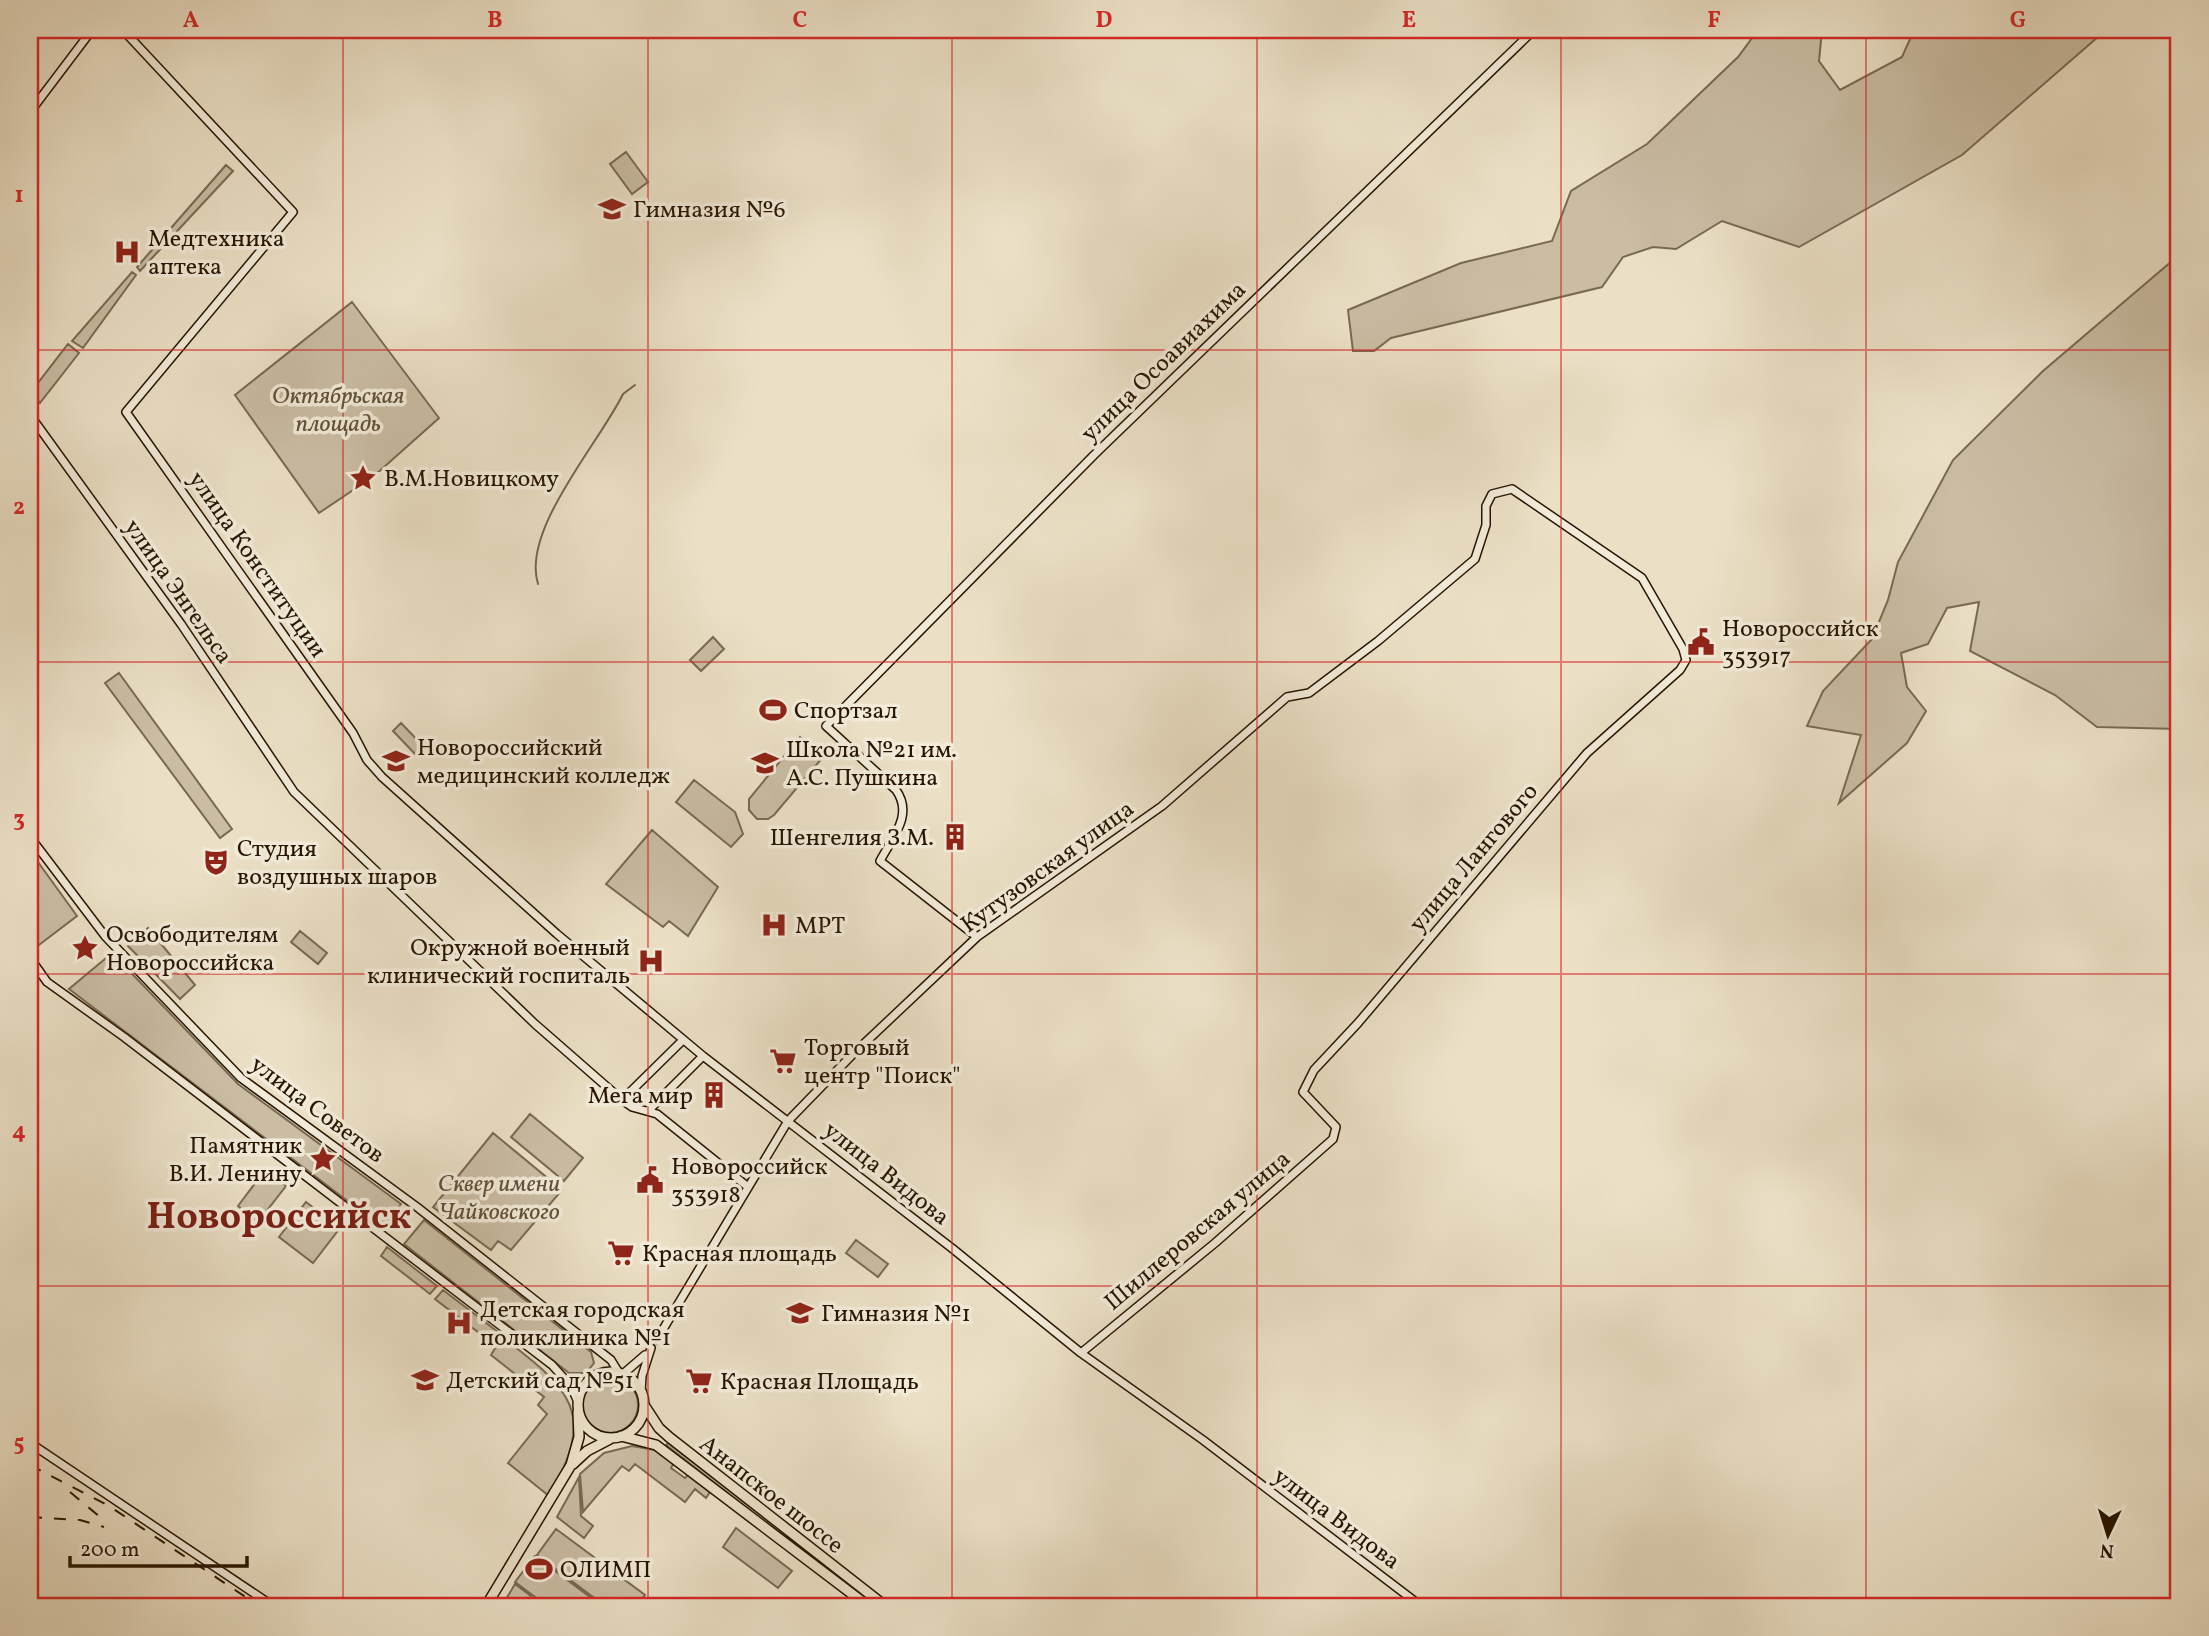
<svg xmlns="http://www.w3.org/2000/svg" width="2209" height="1636" font-family="Vollkorn,serif">
	<style>
		.green { fill: #cabda4; stroke: #796952; stroke-width: 2 }
		.lines { fill: none; stroke-linecap: round; stroke-linejoin: round }
		.stream { stroke: #75654f; stroke-width: 2 }
		.secondary-tunnel { stroke: #c4b79e; stroke-width: 7; stroke-dasharray: 7 3.5; stroke-linecap: butt }
		.secondary-casing { stroke: #281500; stroke-width: 10 }
		.highway-casing { stroke: #281500; stroke-width: 12 }
		.secondary { stroke: #f2ebda; stroke-width: 7 }
		.highway { stroke: #ebe0c6; stroke-width: 9 }
		.rail { stroke: #281500; stroke-width: 2; stroke-dasharray: 12 12; stroke-linecap: butt }
		.grid { fill: none; stroke: #d62828; stroke-width: 2; stroke-opacity: 0.55 }
		.labels { text-anchor: middle; stroke-width: 7; stroke-linejoin: round; paint-order: stroke }
		.poi-label { font-size: 24px; fill: #281500; stroke: #f2ebda; text-anchor: start }
		.street-label { font-size: 24px; fill: #281500; stroke: #f2ebda }
		.park-label { font-size: 24px; font-style: italic; fill: #615039; stroke: #f2ebda }
		.town-label { font-size: 38px; font-weight: bold; fill: #7a1f14; stroke: #f2ebda }
		.neatline { fill: none; stroke: #d62828; stroke-width: 2.5 }
		.grid-label { font-size: 23px; text-anchor: middle; font-weight: bold; fill: #d62828 }
	</style>
	<rect width="100%" height="100%" fill="#ebe0c6"/>
	<filter id="stains"><feTurbulence type="fractalNoise" baseFrequency=".00286" numOctaves="4"/><feColorMatrix values="0 0 0 0 .2 0 0 0 0 .09 0 0 0 0 .02 0 0 0 .5 -.17"/></filter>
	<radialGradient id="worn" r=".72"><stop offset=".6" stop-color="#630" stop-opacity="0"/><stop offset="1" stop-color="#630" stop-opacity=".3"/></radialGradient>
	<path class="green" d="M1758,30h64l-3,31 21,29 62,-33 12,-27h192l-144,125 -163,92 -77,-26 -46,28 -23,-2 -30,10 -21,30 -211,51 -17,13h-21l-5,-41 113,-47 91,-22 19,-50 76,-47 91,-87z
		M626,152l22,30 -16,12 -22,-30z
		M226,165l7,6 -93,100 -3,-4z
		M2179,255v474l-82,-2 -42,-32 -85,-44 9,-49 -32,6 -19,36 -27,9 6,34 19,24 -19,32 -68,60 22,-68 -54,-9 16,-35 49,-52 16,-39 10,-38 55,-102 90,-89z
		M132,272l4,3 -53,73 -11,-7z
		M352,302l87,116 -65,58 -55,37 -84,-118z
		M68,344l11,9 -39,50 -9,-11z
		M713,637l11,12 -23,22 -11,-11z
		M119,673l113,156 -12,9 -115,-155z
		M401,723l24,25 -8,8 -24,-25z
		M800,737l23,20 -49,58 -6,4h-11l-8,-9v-11z
		M694,780l41,32 8,22 -12,13 -55,-45z
		M652,830l66,57 -30,49 -19,-15 -6,6 -57,-43z
		M30,851l47,65 -46,35 -1,-1z
		M148,928l47,57 -15,14 -52,-53z
		M300,931l27,22 -9,11 -27,-22z
		M112,953l126,131 163,120 -18,24 -314,-239z
		M530,1114l53,44 -19,23 -53,-44z
		M493,1133l69,57 -51,60 -13,-9 -7,9 -58,-43z
		M265,1170l21,16 -28,36 -20,-16z
		M306,1202l34,26 -27,35 -34,-26z
		M424,1220l167,132 3,11 -8,10h-17l-165,-129z
		M856,1240l32,24 -10,13 -32,-24z
		M387,1247l50,39 -7,8 -49,-38z
		M443,1290l55,42 -7,10 -56,-43z
		M502,1337c68,52 96,75 47,159l-41,-33 39,-49 -9,-9 6,-8 -53,-42z
		M582 1405a28 28 0 1 1 56 0a28 28 0 1 1-56 0Z
		M668,1443l208,159 -3,4 -207,-161z
		M632,1446l23,4 19,13 -3,5 14,10 3,-3 22,17 -4,6 -11,-9 -10,13 -50,-38 -6,7 -7,-5 -39,46 -3,-38 24,-21z
		M579,1477l2,39 12,10 -9,12 -27,-21z
		M736,1528l56,43 -14,17 -55,-41z
		M556,1529l89,66 -9,11 -13,-4 -3,4h-15l-68,-51z
		M535,1556l67,50h-55l-32,-24z
		M515,1584l16,12 -7,10h-22z"/>
	<g class="lines">
		<path class="stream" d="M538,584c-17,-54 62,-142 85,-190l12,-9"/>
		<path class="secondary-tunnel" d="M651,1348l8,-12"/>
		<defs>
			<path id="secondary" d="M123,30l170,182 -167,200 227,321 14,27 15,17 175,157 146,122 250,193 128,104 122,87 218,166
				M30,112l62,-82
				M30,415l151,209 113,168 241,232 87,76 10,7 25,7 91,73
				M30,837l75,99 136,142 176,129 194,153 8,13
				M977,937l-97,-76c12,-23 34,-46 16,-71l-70,-64 268,-271 440,-425
				M30,958l17,24 77,55 428,328 19,21 7,16
				M622,1100l61,-60
				M648,1111l55,-55
				M659,1336l129,-215 64,-66 125,-118 185,-131 125,-109 22,-4 69,-52 97,-82 11,-34v-19l6,-12 20,-5 130,89 41,71 3,11 -6,10 -93,83 -229,270 -44,47 -11,22 33,35 -3,12 -118,104 -134,110
				M623,1374l22,-19
				M641,1392l1,-16 9,-28
				M30,1443l243,163"/>
			<path id="highway" d="M578 1405a33 33 0 1 1 66 0a33 33 0 1 1-66 0Z
				M644,1405l15,23 10,9 216,169
				M621,1436l35,9 212,161
				M573,1464l14,-13 23,-12
				M486,1606l85,-141 8,-28 -1,-25"/>
		</defs>
		<use href="#secondary" class="secondary-casing"/>
		<use href="#highway" class="highway-casing"/>
		<use href="#secondary" class="secondary"/>
		<use href="#highway" class="highway"/>
		<path class="rail" d="M30,1465l79,41 150,100
			M70,1492l36,30
			M30,1517l50,3 24,7"/>
	</g>
	<path class="grid" d="M343,30v1576M648,30v1576M952,30v1576M1257,30v1576M1561,30v1576M1866,30v1576M30,350h2149M30,662h2149M30,974h2149M30,1286h2149"/>
	<defs>
		<symbol id="school-bare" viewBox="-9 -9 18 18"><path d="M0-5L7-2L0 1L-7-2ZM-4 1L0 2.5L4 1V4Q0 6-4 4Z" fill="#8f2418" stroke="#f2ebda" stroke-width="2.5" paint-order="stroke"/></symbol>
		<symbol id="hospital-bare" viewBox="-9 -9 18 18"><path d="M-5-5h3v3.5h4V-5h3V5h-3V1.5h-4V5h-3Z" fill="#8f2418" stroke="#f2ebda" stroke-width="2.5" paint-order="stroke"/></symbol>
		<symbol id="sight-bare" viewBox="-9 -9 18 18"><path d="M0-6L1.8-2.2L6-1.7L2.9 1.2L3.7 5.4L0 3.3L-3.7 5.4L-2.9 1.2L-6-1.7L-1.8-2.2Z" fill="#8f2418" stroke="#f2ebda" stroke-width="2.5" paint-order="stroke"/></symbol>
		<symbol id="civic-bare" viewBox="-9 -9 18 18"><path d="M-.6-6.5H3V-4.5H.6V-3L4-1V1h2V6H-6V1h2V-1L-.6-3ZM-1.2 2.5V6h2.4V2.5Z" fill="#8f2418" stroke="#f2ebda" stroke-width="2.5" paint-order="stroke"/></symbol>
		<symbol id="stadium-bare" viewBox="-9 -9 18 18"><path d="M0-5a6.5 5 0 1 0 0 10a6.5 5 0 1 0 0-10ZM-3.5-1.8h7v3.6h-7Z" fill="#8f2418" stroke="#f2ebda" stroke-width="2.5" paint-order="stroke"/></symbol>
		<symbol id="university-bare" viewBox="-9 -9 18 18"><path d="M0-5L7-2L0 1L-7-2ZM-4 1L0 2.5L4 1V4Q0 6-4 4Z" fill="#8f2418" stroke="#f2ebda" stroke-width="2.5" paint-order="stroke"/></symbol>
		<symbol id="building-bare" viewBox="-9 -9 18 18"><path d="M-4-6H4V6H1V3H-1V6H-4ZM-2.5-4.3h1.7v1.8h-1.7ZM.8-4.3h1.7v1.8H.8ZM-2.5-1h1.7V.8h-1.7ZM.8-1h1.7V.8H.8Z" fill="#8f2418" stroke="#f2ebda" stroke-width="2.5" paint-order="stroke"/></symbol>
		<symbol id="theatre-bare" viewBox="-9 -9 18 18"><path d="M-5-5.5Q0-4 5-5.5V0Q5 5 0 6Q-5 5-5 0ZM-3.3-2.5H-1v1.5H-3.3ZM1-2.5H3.3v1.5H1ZM-2.8 1Q0 5.5 2.8 1Z" fill="#8f2418" stroke="#f2ebda" stroke-width="2.5" paint-order="stroke"/></symbol>
		<symbol id="supermarket-bare" viewBox="-9 -9 18 18"><path d="M-6-5.5h2.5l.6 2H6L4.5 2H-2.5L-4.4-4H-6ZM-1.5 3.2a1.3 1.3 0 1 0 .1 0ZM3 3.2a1.3 1.3 0 1 0 .1 0Z" fill="#8f2418" stroke="#f2ebda" stroke-width="2.5" paint-order="stroke"/></symbol>
	</defs>
	<g fill-rule="evenodd">
		<use href="#school-bare" x="593" y="190" width="38" height="38"/>
		<use href="#hospital-bare" x="108" y="233" width="38" height="38"/>
		<use href="#sight-bare" x="344" y="459" width="38" height="38"/>
		<use href="#civic-bare" x="1682" y="623" width="38" height="38"/>
		<use href="#stadium-bare" x="754" y="691" width="38" height="38"/>
		<use href="#university-bare" x="377" y="742" width="38" height="38"/>
		<use href="#school-bare" x="746" y="744" width="38" height="38"/>
		<use href="#building-bare" x="936" y="818" width="38" height="38"/>
		<use href="#theatre-bare" x="197" y="843" width="38" height="38"/>
		<use href="#hospital-bare" x="755" y="906" width="38" height="38"/>
		<use href="#sight-bare" x="66" y="929" width="38" height="38"/>
		<use href="#hospital-bare" x="632" y="942" width="38" height="38"/>
		<use href="#supermarket-bare" x="764" y="1042" width="38" height="38"/>
		<use href="#building-bare" x="695" y="1076" width="38" height="38"/>
		<use href="#sight-bare" x="304" y="1140" width="38" height="38"/>
		<use href="#civic-bare" x="631" y="1161" width="38" height="38"/>
		<use href="#supermarket-bare" x="602" y="1234" width="38" height="38"/>
		<use href="#school-bare" x="781" y="1294" width="38" height="38"/>
		<use href="#hospital-bare" x="440" y="1304" width="38" height="38"/>
		<use href="#school-bare" x="406" y="1361" width="38" height="38"/>
		<use href="#supermarket-bare" x="680" y="1362" width="38" height="38"/>
		<use href="#stadium-bare" x="520" y="1550" width="38" height="38"/>
	</g>
	<g class="labels">
		<g class="poi-label">
			<text x="633" y="217">Гимназия №6</text>
			<text x="148" y="246">Медтехника<tspan x="148" dy="28">аптека</tspan></text>
			<text x="384" y="486">В.М.Новицкому</text>
			<text x="1722" y="636">Новороссийск<tspan x="1722" dy="28">353917</tspan></text>
			<text x="794" y="718">Спортзал</text>
			<text x="417" y="755">Новороссийский<tspan x="417" dy="28">медицинский колледж</tspan></text>
			<text x="786" y="757">Школа №21 им.<tspan x="786" dy="28">А.С. Пушкина</tspan></text>
			<text x="934" y="845" text-anchor="end">Шенгелия З.М.</text>
			<text x="237" y="856">Студия<tspan x="237" dy="28">воздушных шаров</tspan></text>
			<text x="795" y="933">МРТ</text>
			<text x="106" y="942">Освободителям<tspan x="106" dy="28">Новороссийска</tspan></text>
			<text x="630" y="955" text-anchor="end">Окружной военный<tspan x="630" dy="28">клинический госпиталь</tspan></text>
			<text x="804" y="1055">Торговый<tspan x="804" dy="28">центр "Поиск"</tspan></text>
			<text x="693" y="1103" text-anchor="end">Мега мир</text>
			<text x="302" y="1153" text-anchor="end">Памятник<tspan x="302" dy="28">В.И. Ленину</tspan></text>
			<text x="671" y="1174">Новороссийск<tspan x="671" dy="28">353918</tspan></text>
			<text x="642" y="1261">Красная площадь</text>
			<text x="480" y="1317">Детская городская<tspan x="480" dy="28">поликлиника №1</tspan></text>
			<text x="821" y="1321">Гимназия №1</text>
			<text x="446" y="1388">Детский сад №51</text>
			<text x="720" y="1389">Красная Площадь</text>
			<text x="560" y="1577">ОЛИМП</text>
		</g>
		<g class="street-label">
			<text transform="translate(1163 361) rotate(-44)" y="8">улица Осоавиахима</text>
			<text transform="translate(258 564) rotate(55)" y="8">улица Конституции</text>
			<text transform="translate(179 591) rotate(55)" y="8">улица Энгельса</text>
			<text transform="translate(1473 857) rotate(-50)" y="8">улица Лангового</text>
			<text transform="translate(1047 866) rotate(-36)" y="8">Кутузовская улица</text>
			<text transform="translate(318 1109) rotate(37)" y="8">улица Советов</text>
			<text transform="translate(887 1173) rotate(38)" y="8">улица Видова</text>
			<text transform="translate(1197 1230) rotate(-40)" y="8">Шиллеровская улица</text>
			<text transform="translate(772 1494) rotate(38)" y="8">Анапское шоссе</text>
			<text transform="translate(1337 1518) rotate(37)" y="8">улица Видова</text>
		</g>
		<g class="park-label">
			<text x="338" y="403">Октябрьская<tspan x="338" dy="28">площадь</tspan></text>
			<text x="499" y="1191">Сквер имени<tspan x="499" dy="28">Чайковского</tspan></text>
		</g>
		<g class="town-label">
			<text x="279" y="1228">Новороссийск</text>
		</g>
	</g>
	<rect width="2209" height="1636" fill="none" stroke="#ebe0c6" stroke-width="77"/>
	<g transform="translate(2108 1535) rotate(184)" stroke="#f2ebda" stroke-width="5" paint-order="stroke">
	<path d="M0-5L12 26L0 18L-12 26Z" fill="#281500"/>
	<text y="-10" font-size="19" font-weight="bold" text-anchor="middle" fill="#281500">N</text>
	</g>
	<path d="M70 1556v10h177v-10" fill="none" stroke="#281500" stroke-width="3.5"/>
	<text x="80" y="1556" font-size="21" fill="#281500" stroke="#f2ebda" stroke-width="5" paint-order="stroke">200 m</text>
	<rect x="38" y="38" width="2132" height="1560" class="neatline"/>
	<g class="grid-label">
		<text x="191" y="27">A</text>
		<text x="495" y="27">B</text>
		<text x="800" y="27">C</text>
		<text x="1104" y="27">D</text>
		<text x="1409" y="27">E</text>
		<text x="1714" y="27">F</text>
		<text x="2018" y="27">G</text>
		<text x="19" y="202">1</text>
		<text x="19" y="514">2</text>
		<text x="19" y="826">3</text>
		<text x="19" y="1138">4</text>
		<text x="19" y="1450">5</text>
	</g>
	<rect width="100%" height="100%" filter="url(#stains)"/>
	<rect width="100%" height="100%" fill="url(#worn)"/>
</svg>
